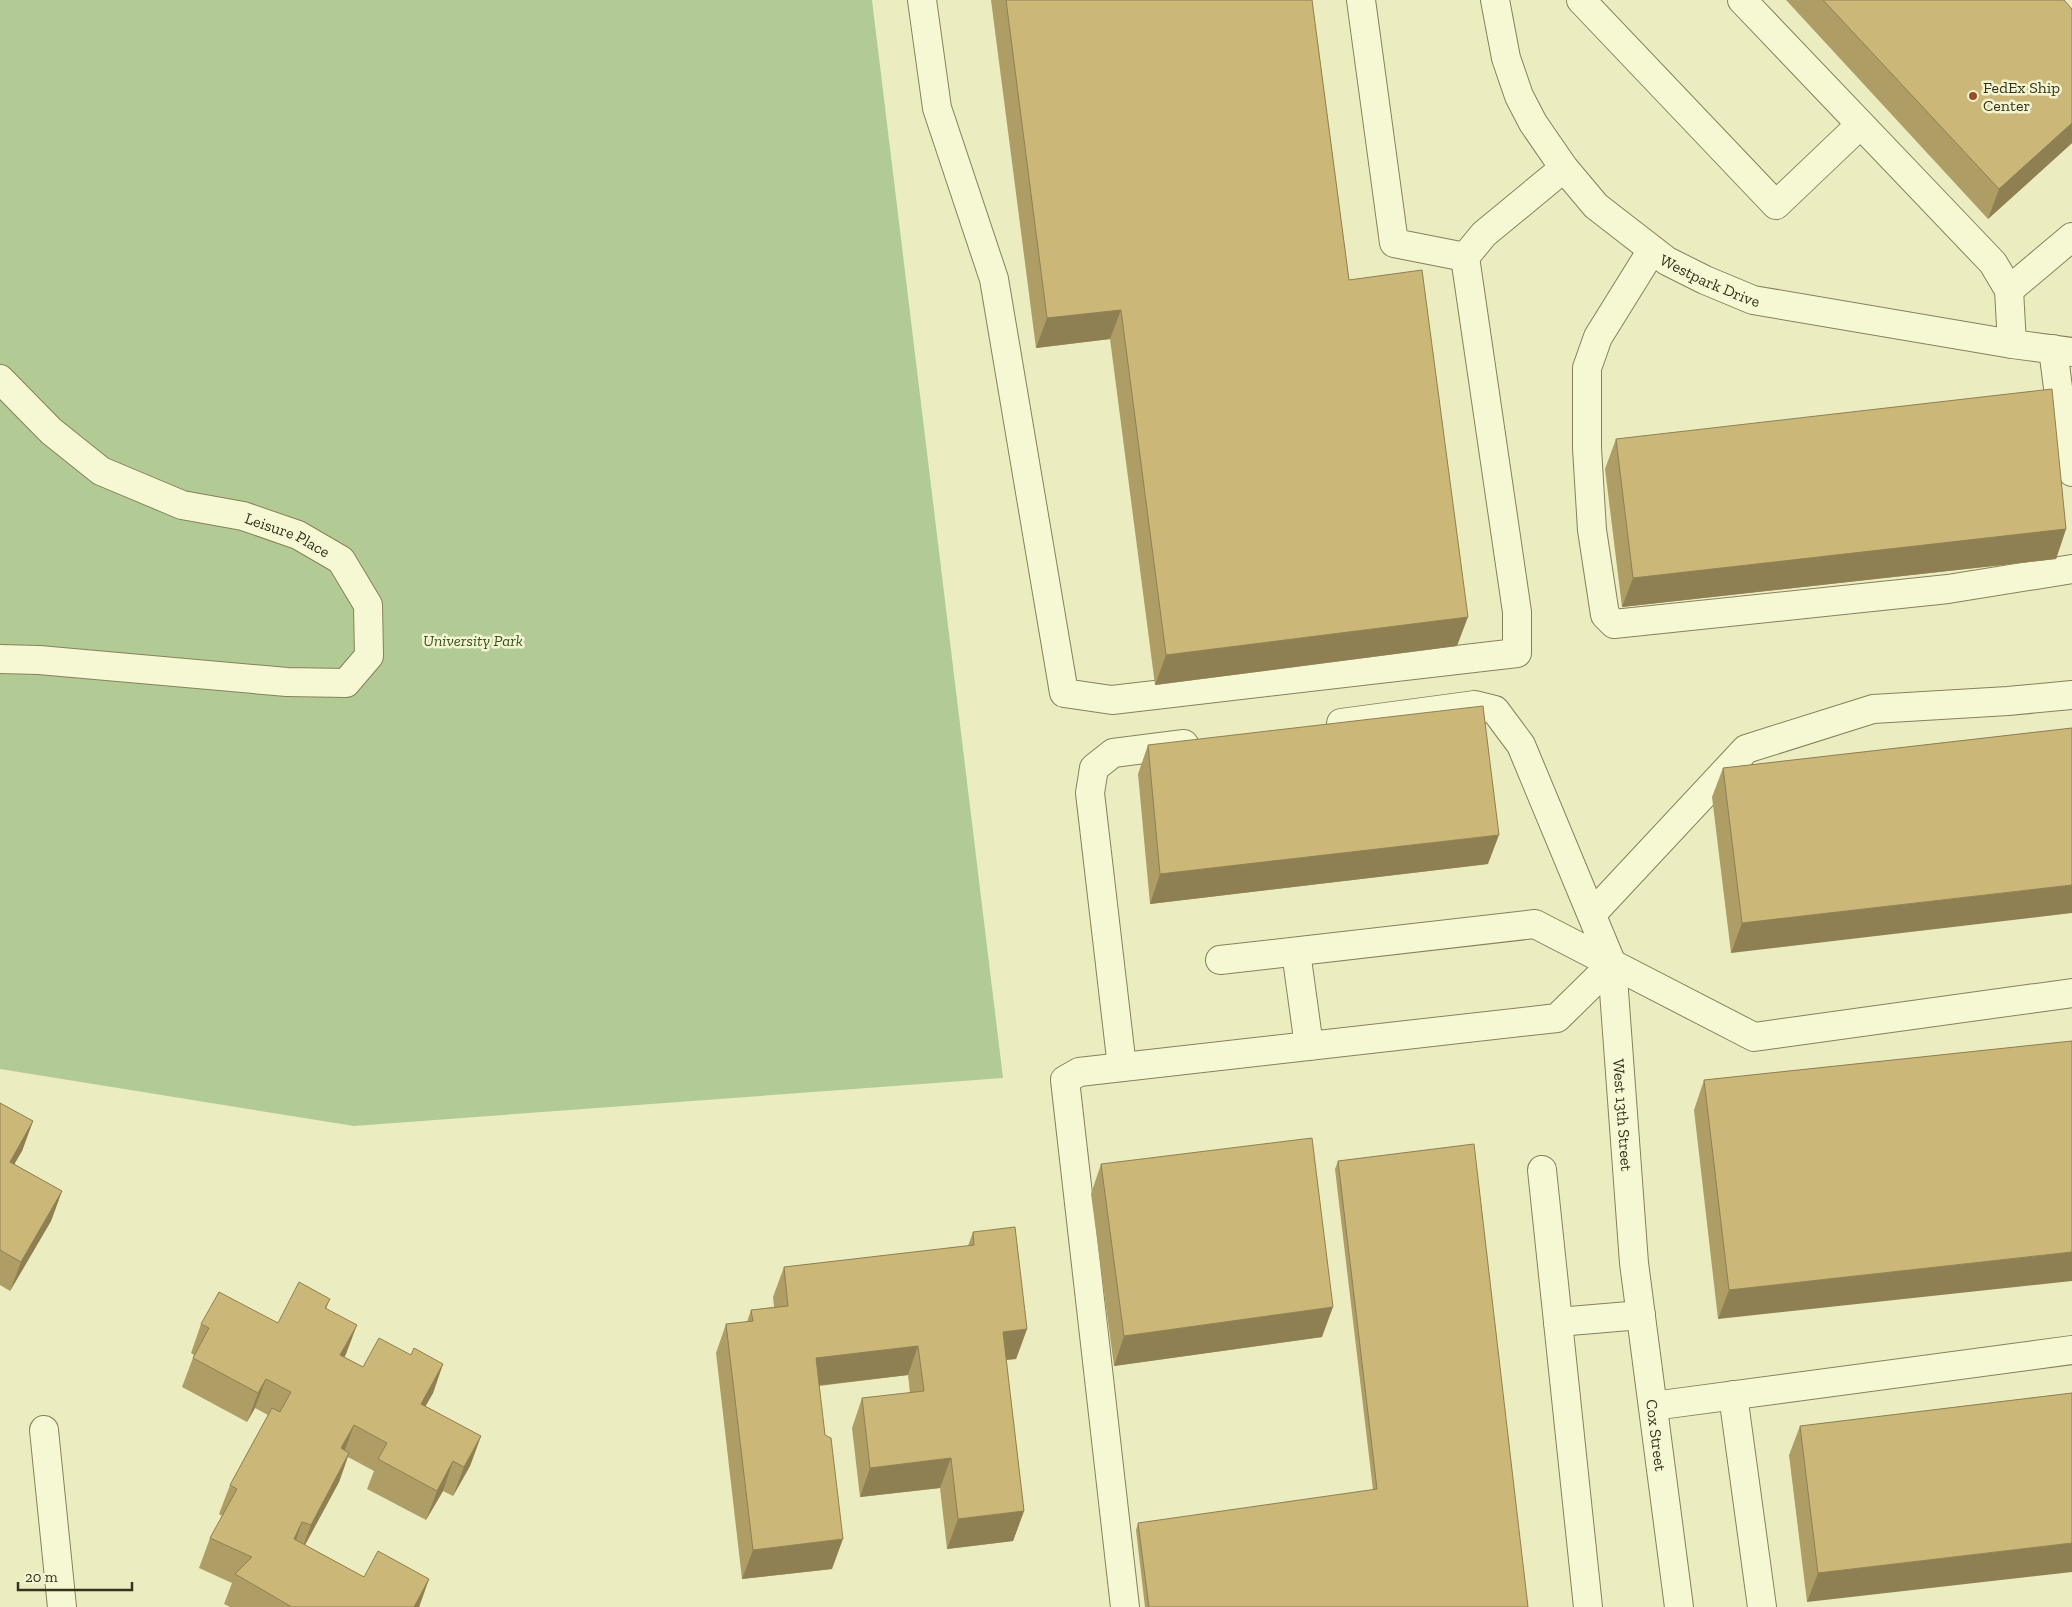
<svg xmlns="http://www.w3.org/2000/svg" width="2072" height="1607" font-family="'Zilla Slab',serif">
	<style>
		.green { fill: #b2cb95 }
		.lines { fill: none; stroke-linecap: round; stroke-linejoin: round }
		.minor-casing { stroke: #868159; stroke-width: 30 }
		.minor { stroke: #f6f8d4; stroke-width: 28 }
		.wall { fill: #af9d66 }
		.shaded-wall { fill: #8e8053 }
		.building { fill: #cbb777; stroke: #8e8053 }
		.poi-dot { fill: #954e2a; stroke: #f3f5d0; stroke-width: 2 }
		.labels { text-anchor: middle; stroke-width: 5; stroke-linejoin: round; paint-order: stroke }
		.poi-label { font-size: 16px; fill: #36321d; stroke: #f3f5d0; text-anchor: start }
		.street-label { font-size: 16px; fill: #36321d; stroke: #f3f5d0 }
		.park-label { font-size: 16px; font-style: italic; fill: #375224; stroke: #f3f5d0 }
	</style>
	<rect width="100%" height="100%" fill="#ebedc1"/>
	<path class="green" d="M0,0h872l131,1078 -649,48 -354,-57z"/>
	<g class="lines">
		<defs>
			<g id="minor">
				<path d="M922,0l15,108 57,171 70,414 48,7 405,-47v-41l-52,-355 19,-23 80,-66"/>
				<path d="M1361,0l33,243 71,14"/>
				<path id="s1" d="M1495,0l11,58 13,38 14,27 31,45 32,38 71,55 38,19 48,20 259,44 60,8"/>
				<path d="M1581,0l195,205 84,-80"/>
				<path d="M1742,0l251,263 16,27 3,54"/>
				<path d="M1652,250l-54,87 -11,31v80l5,82 13,85 9,9 334,-35 124,-20"/>
				<path d="M2009,290l63,-53"/>
				<path d="M2053,349l12,93 7,30"/>
				<path id="s2" d="M0,379l51,52 50,40 81,34 61,11 55,19 43,25 27,45 1,51 -23,27 -59,-1 -248,-22 -39,-1"/>
				<path id="s3" d="M1341,723l134,-18 20,5 26,35 91,219 22,299 45,344"/>
				<path d="M1592,914l154,-165 127,-40 135,-8 64,-6"/>
				<path d="M1296,952l13,94"/>
				<path d="M1220,960l315,-36 219,113 318,-44"/>
				<path d="M1122,1067l-32,-274 4,-25 19,-15 71,-9"/>
				<path d="M1542,1170l46,437"/>
				<path d="M1558,1322l83,-7"/>
				<path d="M1733,1395l29,212"/>
				<path d="M1653,1406l419,-56"/>
				<path d="M44,1430l18,177"/>
				<path d="M1125,1607l-60,-527 14,-8 478,-54 55,-54"/>
			</g>
		</defs>
		<use href="#minor" class="minor-casing"/>
		<use href="#minor" class="minor"/>
	</g>
	<path class="wall" d="M991,0h321l37,280 108,366 -302,39 -45,-346 -74,9z
		M1786,0h278l8,9v134l-84,76z
		M1616,439l450,90 -10,30 -434,48 -17,-138z
		M2072,728l-341,225 -19,-156 11,-29z
		M1148,745l340,119 -338,40 -12,-130z
		M2072,1041l-354,278 -24,-209 10,-30z
		M0,1103l33,18 -11,30 -8,13 48,27 -11,30 -41,70 -10,-6z
		M1338,1161l190,446h-383l-9,-77 2,-7 235,-33 -38,-321z
		M1101,1164l221,173 -208,29 -23,-172z
		M973,1232l54,97 -11,30 -10,1 18,151 -11,30 -66,8 -7,-61 -80,9 -8,-69 10,-30 48,-5 -2,-18 -89,11 13,183 -90,10 -26,-226 10,-29 21,-2 4,-12 23,-3 -1,-10 11,-30 184,-21z
		M330,1299l-4,10 20,45 -2,3 19,10 48,-12 32,9 -10,29 -8,13 56,30 -11,30 -17,30 -10,-5 -17,29 -59,-31 7,-18 -26,-14 -9,25 -34,63 59,32 65,2 -10,28h-189l-6,-3 8,-21 -33,-15 11,-30 12,-22 -3,-2 11,-29 38,-70 -13,-7 -8,14 -65,-35 12,-32 -3,-2 10,-29 77,-1z
		M2072,1393l-265,209 -18,-147 11,-29z"/>
	<path class="shaded-wall" d="M2072,123v20l-84,76 11,-30z
		M1121,310l-11,29 -74,9 11,-30z
		M2066,529l-10,30 -434,48 11,-29z
		M1468,617l-11,29 -302,39 11,-30z
		M1499,835l-11,29 -338,40 10,-30z
		M2072,885v28l-341,40 11,-30z
		M33,1121l-11,30 -22,38 10,-27z
		M62,1191l-11,30 -41,70 11,-29z
		M2072,1252v29l-354,38 11,-29z
		M1333,1307l-11,30 -208,29 10,-30z
		M357,1325l-11,29 -16,31 10,-30z
		M1027,1329l-11,30 -24,2 11,-29z
		M918,1346l-10,29 -103,12 11,-29z
		M443,1364l-10,29 -23,41 11,-30z
		M266,1379l-11,29 -8,14 11,-29z
		M354,1425l-11,30 -2,-7z
		M481,1436l-11,30 -17,30 11,-29z
		M349,1453l-10,29 -39,72 11,-29z
		M951,1458l-11,30 -80,9 10,-29z
		M453,1461l-10,30 -17,29 11,-29z
		M1024,1511l-11,30 -66,8 11,-30z
		M302,1522l-10,30 2,-13z
		M843,1539l-11,30 -90,10 11,-29z
		M2072,1543v29l-265,30 11,-29z
		M429,1579l-10,28h-5z"/>
	<path class="building" d="M1006,0h306l37,280 73,-10 46,347 -302,38 -45,-345 -74,8z
		M1823,0h241l8,9v114l-73,66z
		M2052,389l14,140 -433,49 -17,-139z
		M1483,706l16,129 -339,39 -12,-129z
		M2072,728v157l-330,38 -19,-155z
		M2072,1041v211l-343,38 -25,-210z
		M0,1103l33,18 -23,41 52,29 -41,71 -21,-12z
		M1312,1138l21,169 -209,29 -23,-172z
		M1474,1144l54,463h-379l-11,-84 239,-34 -39,-328z
		M1015,1227l12,102 -24,3 21,179 -66,8 -7,-61 -81,10 -8,-70 62,-7 -6,-45 -102,12 9,77 6,3 12,101 -90,11 -27,-226 27,-3 -2,-11 37,-4 -4,-39 190,-22 -1,-13z
		M299,1282l31,17 -5,9 32,17 -17,30 23,12 16,-29 32,17 3,-7 29,16 -22,40 60,32 -17,31 -11,-6 -16,30 -59,-32 9,-16 -33,-18 -13,23 8,5 -38,72 -9,-3 -8,17 70,38 14,-26 51,28 -15,28h-122l-57,-33 17,-17 -42,-19 27,-49 -7,-4 42,-77 8,4 11,-20 -25,-13 -8,14 -65,-35 16,-30 -8,-4 18,-32 59,31z
		M2072,1393v150l-254,30 -18,-147z"/>
	<circle class="poi-dot" cx="1973" cy="96" r="5"/>
	<g class="labels">
		<g class="poi-label">
			<text x="1983" y="93">FedEx Ship<tspan x="1983" dy="18">Center</tspan></text>
		</g>
		<g class="street-label">
			<text dy="6" stroke="none"><textPath href="#s1" startOffset="371">Westpark Drive</textPath></text>
			<text dy="6" stroke="none"><textPath href="#s2" startOffset="335">Leisure Place</textPath></text>
			<text dy="6" stroke="none"><textPath href="#s3" startOffset="588">West 13th Street</textPath></text>
			<text dy="6" stroke="none"><textPath href="#s3" startOffset="910">Cox Street</textPath></text>
		</g>
		<g class="park-label">
			<text x="473" y="646">University Park</text>
		</g>
	</g>
	<path d="M18 1582v8h114v-8" fill="none" stroke="#36321d" stroke-width="2.5"/>
	<text x="25" y="1582" font-size="15" fill="#36321d" stroke="#f3f5d0" stroke-width="4" paint-order="stroke">20 m</text>
</svg>
